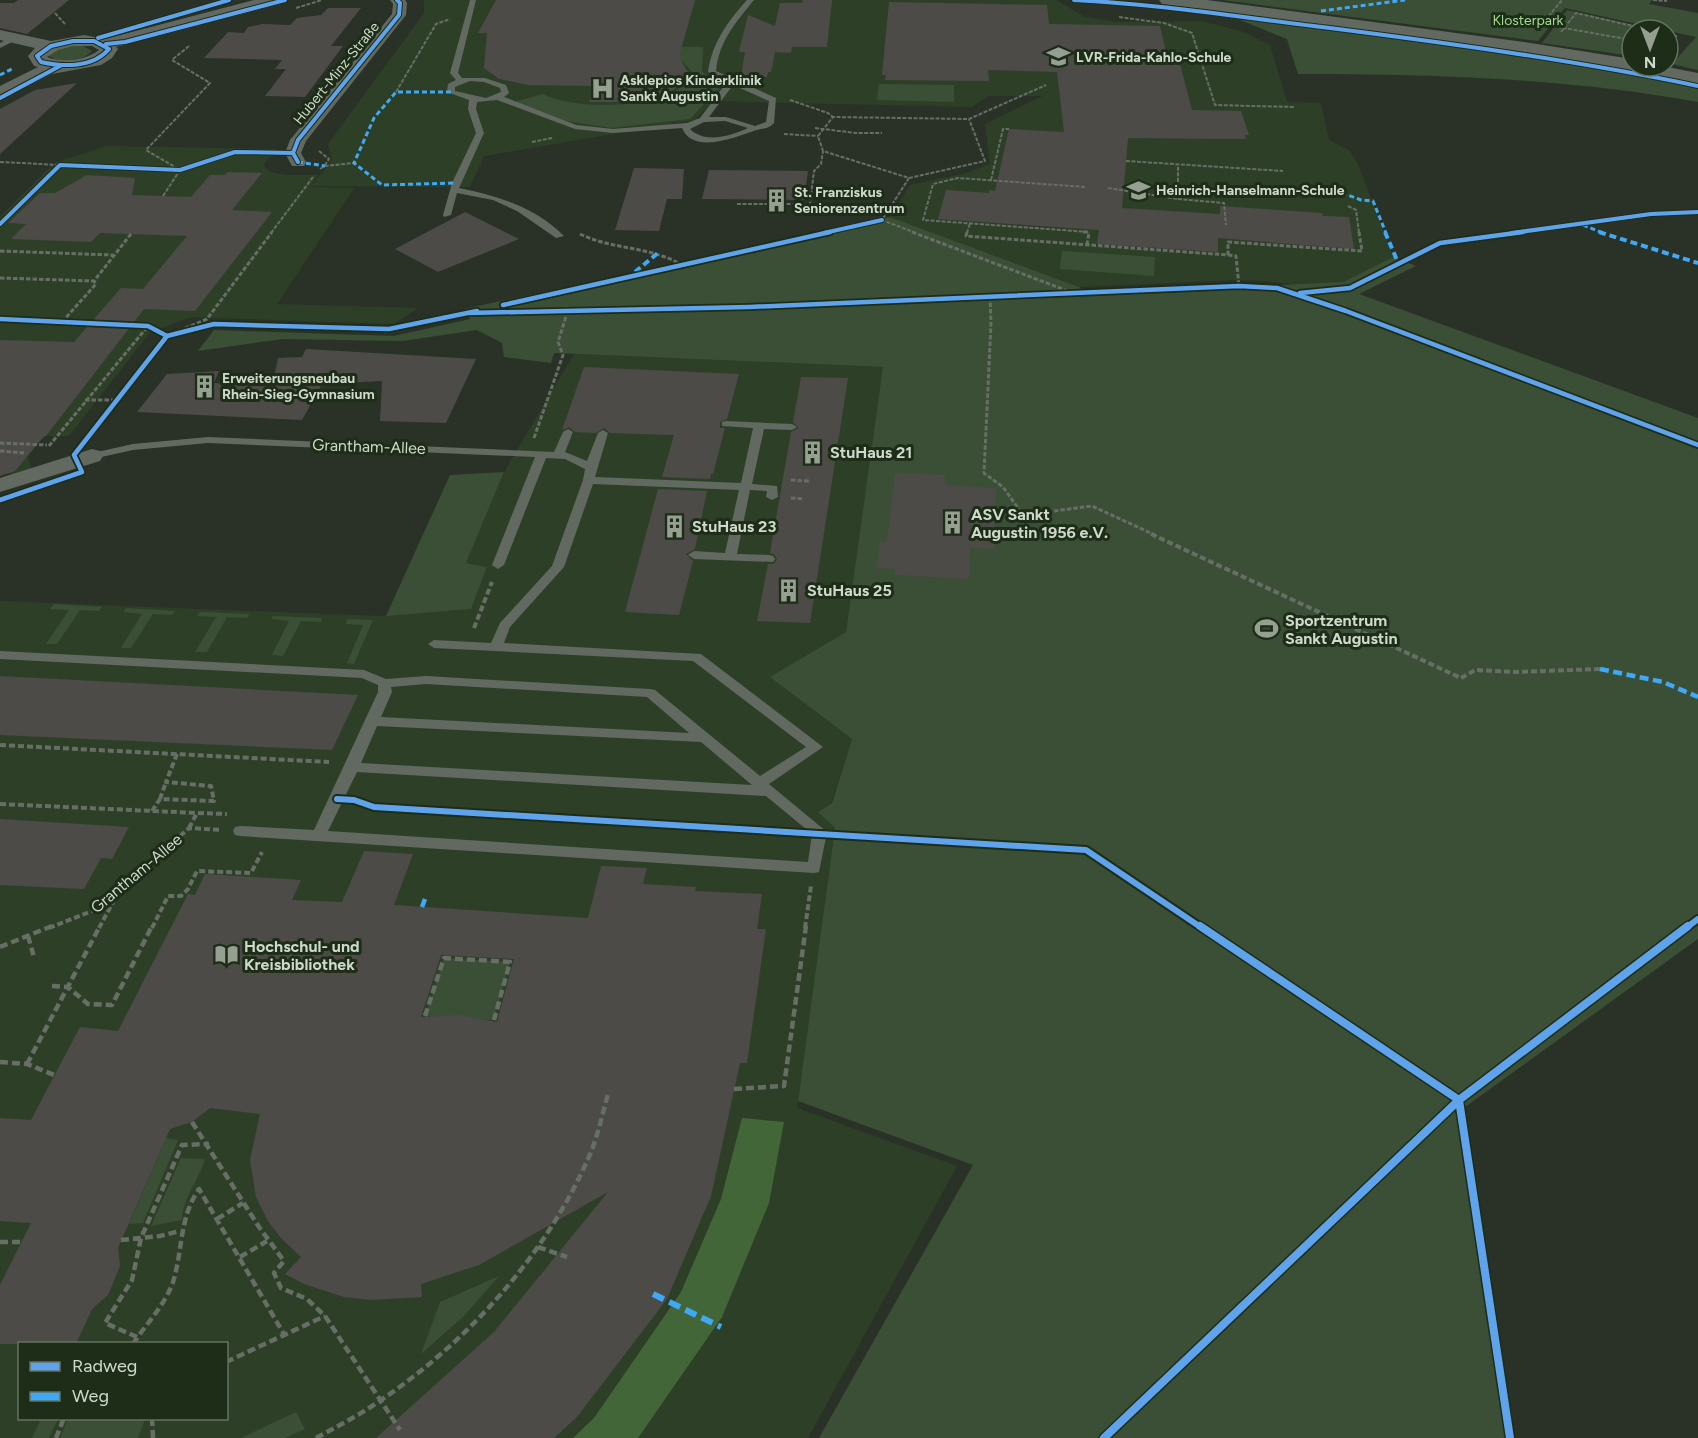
<svg xmlns="http://www.w3.org/2000/svg" width="1698" height="1438" font-family="Figtree,sans-serif">
	<style>
		.built { fill: #2d4027; fill-rule: evenodd }
		.green { fill: #3a4f35 }
		.water { fill: #436638 }
		.building { fill: #4d4b47; fill-rule: evenodd }
		.lines { fill: none; stroke-linecap: round; stroke-linejoin: round }
		.path-far3 { stroke: #676e65; stroke-width: 2; stroke-dasharray: 4 1.5; stroke-linecap: butt }
		.path-far2 { stroke: #676e65; stroke-width: 3; stroke-dasharray: 4.5 2; stroke-linecap: butt }
		.path-far1 { stroke: #676e65; stroke-width: 4; stroke-dasharray: 6 3; stroke-linecap: butt }
		.path { stroke: #676e65; stroke-width: 4.5; stroke-dasharray: 8 4; stroke-linecap: butt }
		.service { fill: #626960; fill-rule: evenodd }
		.minor { fill: #626960; fill-rule: evenodd }
		.tertiary { fill: #626960; fill-rule: evenodd }
		.secondary { fill: #626960; fill-rule: evenodd }
		.quiet-far3 { stroke: #3fa9f5; stroke-width: 3; stroke-dasharray: 5 3; stroke-linecap: butt }
		.quiet-far2 { stroke: #3fa9f5; stroke-width: 4; stroke-dasharray: 7 4; stroke-linecap: butt }
		.quiet-far1 { stroke: #3fa9f5; stroke-width: 4.5; stroke-dasharray: 9 4.5; stroke-linecap: butt }
		.quiet { stroke: #3fa9f5; stroke-width: 6; stroke-dasharray: 12 6; stroke-linecap: butt }
		.cycleway-far3-casing { stroke: #1d2d18; stroke-width: 6 }
		.cycleway-far2-casing { stroke: #1d2d18; stroke-width: 8 }
		.cycleway-far1-casing { stroke: #1d2d18; stroke-width: 10 }
		.cycleway-casing { stroke: #1d2d18; stroke-width: 11 }
		.cycleway-far3 { stroke: #60a3ed; stroke-width: 4 }
		.cycleway-far2 { stroke: #60a3ed; stroke-width: 4.5 }
		.cycleway-far1 { stroke: #60a3ed; stroke-width: 6 }
		.cycleway { stroke: #60a3ed; stroke-width: 8 }
		.labels { text-anchor: middle; stroke-width: 6; stroke-linejoin: round; paint-order: stroke }
		.far-park-label { font-size: 14px; fill: #a0da90; stroke: #1d2d18 }
		.far-poi-label { font-size: 14px; font-weight: bold; fill: #ced9cb; stroke: #1d2d18; text-anchor: start }
		.far-street-label { font-size: 14px; fill: #ced9cb; stroke: #1d2d18 }
		.street-label { font-size: 16px; fill: #ced9cb; stroke: #1d2d18 }
		.poi-label { font-size: 16px; font-weight: bold; fill: #ced9cb; stroke: #1d2d18; text-anchor: start }
	</style>
	<rect width="100%" height="100%" fill="#2a3227"/>
	<path class="built" d="M424,0h632l29,17 30,5 86,-1 40,10 29,14 17,57 34,1 8,37 20,10 8,12 36,95 -50,25 -39,4 -36,-5 -30,-1 -159,7 -189,-70 20,-32 56,-12 24,-9 -5,-40 58,-28h-55l-16,11 -259,-6 -18,19 -211,36 -14,31 -159,-1 21,-26 -4,-16 96,-131z
		M107,146l170,3 -14,16 7,7 15,3h33l-8,12 44,1 -77,116 141,4 -24,16 -202,-7 -42,15 -81,104h-23l-10,9 -8,11 3,13 -15,5 -16,-1v-256l54,-54z
		M574,354l310,13 -38,265 -75,45 81,62 -21,64 -13,9 17,16 -38,280 160,58 -149,272h-808v-837l379,15 92,-7 16,-42 -21,-4 38,-91zM20,1344h206v74h-206z"/>
	<path class="green" d="M1222,0h430l-3,4 49,9v57l-26,-6 24,-27 -131,-29 -27,33z
		M1567,10l90,20h-25v26l-90,-13z
		M1244,19c152,19 304,38 454,68v15c-131,-24 -267,-28 -400,-28l-11,-35 -47,-19z
		M68,46h15l9,5c-10,11 -31,13 -43,5l3,-4z
		M643,46l60,1 -1,24 8,8 12,6 -32,34 -79,9 -51,-8 -46,-18 29,-8c32,17 133,17 150,-21l-10,-11z
		M879,84l75,1v17l-77,-2z
		M890,217l189,70 8,7 256,-12 50,-25 23,9 -57,28 339,124v521l-233,168 50,331h-696l154,-273 -175,-64 37,-273 -17,-16 14,-9 20,-64 -82,-62 76,-45 37,-265 -329,-14 -3,10 -47,-6 -2,-14 -25,-13 -74,11 -121,-2 -84,12 16,-21 180,6 76,-17 -6,-10z
		M1062,251l93,6 -1,19 -94,-7z
		M504,472l-38,91 21,4 -16,42 -85,7 64,-141z
		M54,604l48,3 -3,4 -19,-1 -23,34h-11l23,-34 -19,-1z
		M126,608l49,3 -3,4 -19,-1 -22,34h-10l21,-34 -19,-2z
		M200,612l49,2 -2,4 -20,-1 -20,35h-12l21,-35 -19,-1z
		M273,616l49,2 -1,4 -20,-1 -18,35 -11,-1 17,-34 -18,-2z
		M347,619l26,1 -19,44 -7,-1 16,-38 -17,-1z
		M444,958l66,4 -16,58 -69,-4z
		M166,1138l12,2 -35,83 -14,1z
		M181,1158l24,1c-6,21 -23,40 -23,61l-31,6z
		M499,1276l-35,40 -43,38 19,-52z
		M296,1412l9,17 -20,9h-44z
		M41,1419h17l-9,19h-17z
		M68,1419v-1l77,1 -7,19h-78z"/>
	<path class="water" d="M742,1118l42,4 -15,81 -47,114 -84,121h-65l21,-20 87,-126 40,-93z"/>
	<path class="building" d="M18,0h51l-42,34 -27,-6v-25h14z
		M496,0h199l-16,57 10,17 -9,12 -17,9 -23,5 -26,2h-25l6,-16 -67,-1 -29,-6 -15,-11 3,-35h-9z
		M803,0h29l-5,47h-35l-1,6 -16,-1 -4,20h-3l-1,5h-26l4,-25h-6l9,-37 27,11 5,-23h22z
		M889,2l158,3 2,19 111,2 9,38h11l12,46 49,1 8,24h-4l1,4h-16l-102,-1 -6,70 98,6v-8l102,7 1,3 26,1 5,32 -136,-11v14l-121,-8 2,-14 -161,-11 8,-29 43,3v-3l6,1 14,-62 55,3 -7,-60 -69,-2 1,11 -104,-1 1,-5h-4z
		M328,8h33l-30,38h12l-38,51 -40,-1 21,-27h-11l7,-9 -78,-2 24,-26 16,1 4,-6 14,-3 28,1 7,-7 24,-3z
		M77,83l-77,71v-45l35,-19z
		M634,168l50,1 -2,30h-15l-8,32 -44,-1z
		M709,170l99,1 -4,29 -102,-1z
		M228,172l34,1 -30,37 40,2 -77,99 -51,-2 -98,127h-2l-29,35 -15,5v-136l74,2 47,-54 22,1 44,-53 -87,-3 -9,9 -80,-3 15,-15 -18,-1 32,-30h15l32,-18 48,3 -3,17 59,2 19,-22h15z
		M465,212l54,27 -81,33 -43,-23z
		M306,349l170,10 -30,64 -66,-2 2,-40 -60,3 -20,36 -165,-8 30,-38 52,-3 -5,12 58,4 6,-29 24,-1z
		M584,367l155,7 -12,45 -7,3v6h5l-12,46h-2l-1,5 -48,-2 12,-42 -64,-2 -6,-5 -8,5 -21,-1 -6,-5 -7,3z
		M801,377l47,1 -38,245 -53,-2 11,-57h5l4,-4 -2,-5 -5,-2 21,-121 8,-4 -6,-6z
		M895,473l50,2v10l51,3 -2,61 -24,-1 -1,31 -74,-4v-6l-19,-1 4,-26h7z
		M658,489l49,2 -12,58 -9,5 7,7 -14,54 -54,-3z
		M0,676l358,19 -26,55 -332,-15z
		M0,819l129,8 -17,32 -11,-1 -17,31 -84,-4z
		M364,851l49,3 -19,51 194,13 13,-52 46,2 -4,16 53,3 -1,4 67,3 -5,35h9l-19,134h-7l-29,133 -44,103 -90,118 -23,21h-178l118,-106 114,-140 -129,73 -58,19 1,13 -51,3 -27,-3 -40,-13 -19,-10 16,-17 -21,-20 -12,-16 -12,-24 -6,-37 10,-46 -50,-6 -18,14 -22,7 -52,119 2,18 -12,29 -16,14 -16,35h-76v-59l31,-62 -31,-2v-103l31,2 49,-93 38,4 70,-137 7,1 10,-21 96,6 -9,20 50,2zM441,955l73,4 -17,63 -38,-7 -38,2z"/>
	<g class="lines">
		<path class="path-far3" d="M1653,0l14,1
			M296,8l26,-8
			M55,13l10,11
			M1119,17l45,6 28,10 23,72 79,2
			M1541,24l91,16
			M1538,29l24,-29
			M1561,32l15,-19 74,17
			M1668,34l8,2 -8,11
			M396,92l40,-68 14,-5
			M790,100l38,13 5,4
			M815,128l41,5h26
			M784,134l34,2
			M532,142l20,-4
			M319,151l10,8 -4,6
			M1126,161l157,10
			M0,162l60,3
			M320,169l5,-3 29,-3
			M909,178l76,-17 -16,-42
			M991,180l12,-51h6
			M1085,187l-127,-9 -25,6 -10,36 166,12
			M1108,188l70,11v-34
			M163,196l17,-26 -34,-20 64,-67 -38,-23 17,-14
			M1178,199l46,4 2,22
			M737,204h73l4,-33 7,-7 2,-13
			M1348,206l8,4 3,23
			M271,233l42,-56
			M916,233l-34,-13 27,-42 -86,-27 -5,-15 15,-19 136,2 77,-34
			M967,233l3,-10"/>
		<path class="path-far2" d="M912,232l161,61
			M967,232l-1,4 262,19v-13l134,9 -3,-19
			M1083,232h6
			M580,234c33,16 70,12 102,31
			M1087,245l2,-13
			M0,251l113,4
			M1228,255l8,1 3,30
			M0,278l94,3 37,-47
			M990,296l1,27 -7,150 19,14 20,28 69,-9 63,29
			M62,322l34,-38 -2,-3
			M167,336l40,-17 65,-87
			M85,400h32
			M534,438l29,-83 -5,-13 10,-32
			M0,443l47,2
			M49,446l99,-120
			M0,451l25,2
			M791,480l17,1v-3
			M791,498l13,1"/>
		<path class="path-far1" d="M1151,534l310,144 14,-8 41,2 84,-3
			M474,628l18,-46
			M0,745l329,17
			M160,799l6,-17
			M0,804l197,9
			M152,811l8,-12 54,2 -3,-15 -45,-4 11,-28
			M189,828l8,-15 30,1
			M49,928l43,-17 37,-29 60,-54 33,2
			M99,928l19,-35
			M152,928l16,-32h13l7,-7 9,-18 54,2 11,-21
			M805,928l6,-42"/>
		<path class="path" d="M28,936l6,21
			M0,947l52,-21
			M52,986l16,1 20,17 24,1 40,-79
			M425,1016l19,-58 66,4 -16,58
			M0,1062l27,2 27,11
			M27,1064l73,-138
			M734,1089l50,-3 22,-160
			M192,1122l67,105 25,34 -10,12 7,15 26,11 18,17 75,114
			M217,1219l26,-16
			M121,1240l39,-4 20,-5
			M0,1242h21
			M538,1247l29,10
			M240,1257l27,-16
			M137,1337l-32,-14 27,-43 9,-42 41,-93 27,-1
			M133,1344c13,-20 32,-39 40,-62 10,-32 6,-64 26,-93l86,147
			M226,1362l99,-46
			M152,1418l1,20
			M56,1438l8,-20
			M316,1438c20,-11 40,-21 59,-34 90,-59 169,-146 213,-245 9,-20 14,-43 20,-65"/>
		<path class="service" d="M470,0h6l-18,73 4,5h23l21,7 3,8 -5,4 72,28 37,4 74,-6 13,-5 27,-36 -19,-10c4,-29 20,-51 39,-72h7c-18,22 -35,41 -38,71l60,27 -2,25c-6,6 -9,5 -17,7 -20,6 -63,26 -75,-2l-69,5 -38,-4 -78,-29 -20,2 -1,7 8,24 -25,55c39,8 76,19 105,48l-8,2 -39,-27 -24,-11 -36,-7 -6,22 -7,2 -1,-2 9,-32 24,-50 -8,-24 1,-9 -22,-8 1,-8 8,-4 -6,-7zM470,81l14,1 16,6 1,4 -15,6 -31,-7v-4zM733,85l36,16 -3,21 -11,4 -29,-9h-17zM725,121l23,7c-17,8 -43,16 -58,1l14,-7z
			M15,35l7,2 -22,11v-5z
			M726,421l66,3 5,3 -5,3 -28,-1 -12,55 25,2 1,11 -6,3 -6,-3 1,-6 -17,-1 -13,64 32,1 4,1 2,3 -2,3 -79,-3 -6,-4 6,-4 31,2 14,-63 -146,-6 -29,83 -54,60 -6,16 197,11 122,93 -54,37 58,48 -8,40 -5,1 -574,-37 -5,-1 -2,-4 2,-4 5,-1 74,4 64,-138v-7l-16,-7 -362,-19v-8l364,19 22,9 40,-3 224,13 5,1 105,86 46,-29 -113,-86 -259,-13 -6,-4 6,-4 57,3 9,-20 52,-57 31,-86 2,-11 -20,-10 -19,-1 -42,107 -6,4 -6,-4 43,-108 -327,-14 -75,7 -41,9 -6,-3 2,-2 45,-10 75,-7 346,15 9,-20 5,-3 5,3 -8,20 22,9 11,-28 5,-3 5,3 -13,44 146,6 12,-55 -31,-2v-4zM426,684l221,13 42,36 -308,-16 11,-25 -1,-5zM377,726l324,16 51,43 -391,-22zM357,772l409,24 46,38 -4,28 -480,-31z"/>
		<path class="minor" d="M390,0h15l2,3 -1,12 -100,126 -5,12 5,9 -2,4h-12l-7,-13 5,-13 102,-126 1,-10z
			M92,449l8,2 3,5 -3,5 -100,31v-14z"/>
		<path class="tertiary" d="M254,0h30l-3,4 -165,43 2,2 -6,9 -11,7 -49,9 -52,26v-14l38,-19 -4,-1 -6,-10 7,-8 -35,-8v-10l51,11 33,-6 21,4zM73,46h19l7,4c-14,11 -37,13 -52,7l11,-7z"/>
		<path class="secondary" d="M1159,0h48l317,42 108,17v7h30l36,7v12l-174,-33 -356,-47 -6,-1z"/>
		<path class="quiet-far3" d="M1321,11l84,-11
			M0,75l14,-7
			M451,92h-55l-22,26 -20,45 28,22 74,-2
			M298,162l27,4
			M1327,187l34,13 12,1 13,32
			M1583,225l20,8"/>
		<path class="quiet-far2" d="M1385,232l14,33
			M1599,232l99,31
			M635,272l24,-20"/>
		<path class="quiet-far1" d="M1600,669l63,13 35,15
			M422,907l3,-8"/>
		<path class="quiet" d="M653,1294l68,33"/>
		<defs>
			<path id="cycleway-far3" d="M1074,0c83,4 165,17 248,27 126,16 251,33 376,59
				M98,38l131,-38
				M73,41h21l15,8c-16,19 -46,18 -68,13l-4,-6 14,-10z
				M106,44l19,-2 160,-42
				M0,98l60,-32
				M298,162l-5,-9 5,-13 101,-125 1,-12 -3,-3
				M0,224l60,-59 120,5 55,-18 58,1
				M824,233l58,-13
				M1512,233l139,-19 47,-2"/>
			<path id="cycleway-far2" d="M1300,293l50,-5 90,-45 83,-11
				M503,305l327,-73
				M468,313l281,-6 490,-21 38,2 69,23 352,134
				M0,319l148,7 19,10 47,-12 175,5 88,-18
				M0,500l82,-28 -8,-17 93,-119"/>
			<path id="cycleway-far1" d="M337,799l17,1 20,7 712,43 116,78
				M1686,928l12,-9"/>
			<path id="cycleway" d="M1200,926l259,174 51,338
				M1104,1438l355,-338 229,-174"/>
		</defs>
		<use href="#cycleway-far3" class="cycleway-far3-casing"/>
		<use href="#cycleway-far2" class="cycleway-far2-casing"/>
		<use href="#cycleway-far1" class="cycleway-far1-casing"/>
		<use href="#cycleway" class="cycleway-casing"/>
		<use href="#cycleway-far3" class="cycleway-far3"/>
		<use href="#cycleway-far2" class="cycleway-far2"/>
		<use href="#cycleway-far1" class="cycleway-far1"/>
		<use href="#cycleway" class="cycleway"/>
	</g>
	<defs>
		<symbol id="school-bare" viewBox="-9 -9 18 18"><path d="M0-5L7-2L0 1L-7-2ZM-4 1L0 2.5L4 1V4Q0 6-4 4Z" fill="#959f92" stroke="#1d2d18" stroke-width="2.5" paint-order="stroke"/></symbol>
		<symbol id="hospital-bare" viewBox="-9 -9 18 18"><path d="M-5-5h3v3.5h4V-5h3V5h-3V1.5h-4V5h-3Z" fill="#959f92" stroke="#1d2d18" stroke-width="2.5" paint-order="stroke"/></symbol>
		<symbol id="building-bare" viewBox="-9 -9 18 18"><path d="M-4-6H4V6H1V3H-1V6H-4ZM-2.5-4.3h1.7v1.8h-1.7ZM.8-4.3h1.7v1.8H.8ZM-2.5-1h1.7V.8h-1.7ZM.8-1h1.7V.8H.8Z" fill="#959f92" stroke="#1d2d18" stroke-width="2.5" paint-order="stroke"/></symbol>
		<symbol id="stadium-bare" viewBox="-9 -9 18 18"><path d="M0-5a6.5 5 0 1 0 0 10a6.5 5 0 1 0 0-10ZM-3.5-1.8h7v3.6h-7Z" fill="#959f92" stroke="#1d2d18" stroke-width="2.5" paint-order="stroke"/></symbol>
		<symbol id="library-bare" viewBox="-9 -9 18 18"><path d="M-6-4Q-3-5.5-.7-3.5V5Q-3 3-6 4ZM6-4Q3-5.5 .7-3.5V5Q3 3 6 4Z" fill="#959f92" stroke="#1d2d18" stroke-width="2.5" paint-order="stroke"/></symbol>
	</defs>
	<g fill-rule="evenodd">
		<use href="#school-bare" x="1042" y="40" width="33" height="33"/>
		<use href="#hospital-bare" x="586" y="72" width="33" height="33"/>
		<use href="#school-bare" x="1122" y="174" width="33" height="33"/>
		<use href="#building-bare" x="760" y="184" width="33" height="33"/>
		<use href="#building-bare" x="188" y="370" width="33" height="33"/>
		<use href="#building-bare" x="796" y="436" width="33" height="33"/>
		<use href="#building-bare" x="936" y="506" width="33" height="33"/>
		<use href="#building-bare" x="658" y="510" width="33" height="33"/>
		<use href="#building-bare" x="772" y="574" width="33" height="33"/>
		<use href="#stadium-bare" x="1250" y="612" width="33" height="33"/>
		<use href="#library-bare" x="210" y="938" width="33" height="33"/>
	</g>
	<g class="labels">
		<g class="far-park-label">
			<text x="1528" y="25">Klosterpark</text>
		</g>
		<g class="far-poi-label">
			<text x="1076" y="62">LVR-Frida-Kahlo-Schule</text>
			<text x="620" y="85">Asklepios Kinderklinik<tspan x="620" dy="16">Sankt Augustin</tspan></text>
			<text x="1156" y="195">Heinrich-Hanselmann-Schule</text>
			<text x="794" y="197">St. Franziskus<tspan x="794" dy="16">Seniorenzentrum</tspan></text>
			<text x="222" y="383">Erweiterungsneubau<tspan x="222" dy="16">Rhein-Sieg-Gymnasium</tspan></text>
		</g>
		<g class="far-street-label">
			<text transform="translate(336 73) rotate(-51)" y="5">Hubert-Minz-Straße</text>
		</g>
		<g class="street-label">
			<text transform="translate(369 446) rotate(2)" y="6">Grantham-Allee</text>
			<text transform="translate(136 873) rotate(-40)" y="6">Grantham-Allee</text>
		</g>
		<g class="poi-label">
			<text x="830" y="458">StuHaus 21</text>
			<text x="971" y="520">ASV Sankt<tspan x="971" dy="18">Augustin 1956 e.V.</tspan></text>
			<text x="692" y="532">StuHaus 23</text>
			<text x="807" y="596">StuHaus 25</text>
			<text x="1285" y="626">Sportzentrum<tspan x="1285" dy="18">Sankt Augustin</tspan></text>
			<text x="244" y="952">Hochschul- und<tspan x="244" dy="18">Kreisbibliothek</tspan></text>
		</g>
	</g>
	<rect x="18" y="1342" width="210" height="78" fill="#1d2d18" stroke="#647260" stroke-width="1.5"/>
	<rect x="30" y="1362" width="30" height="9" fill="#60a3ed" stroke="#647260" stroke-width="1.5"/>
	<text x="72" y="1372" font-size="18" fill="#ced9cb">Radweg</text>
	<rect x="30" y="1392" width="30" height="9" fill="#3fa9f5" stroke="#647260" stroke-width="1.5"/>
	<text x="72" y="1402" font-size="18" fill="#ced9cb">Weg</text>
	<g transform="translate(1650 48) rotate(180)"><circle r="28" fill="#1d2d18" stroke="#647260" stroke-width="1.5"/>
	<path d="M0-4.5L10 22L0 15L-10 22Z" fill="#959f92"/>
	<text y="-9" font-size="16" font-weight="bold" text-anchor="middle" fill="#ced9cb">N</text>
	</g>
</svg>
